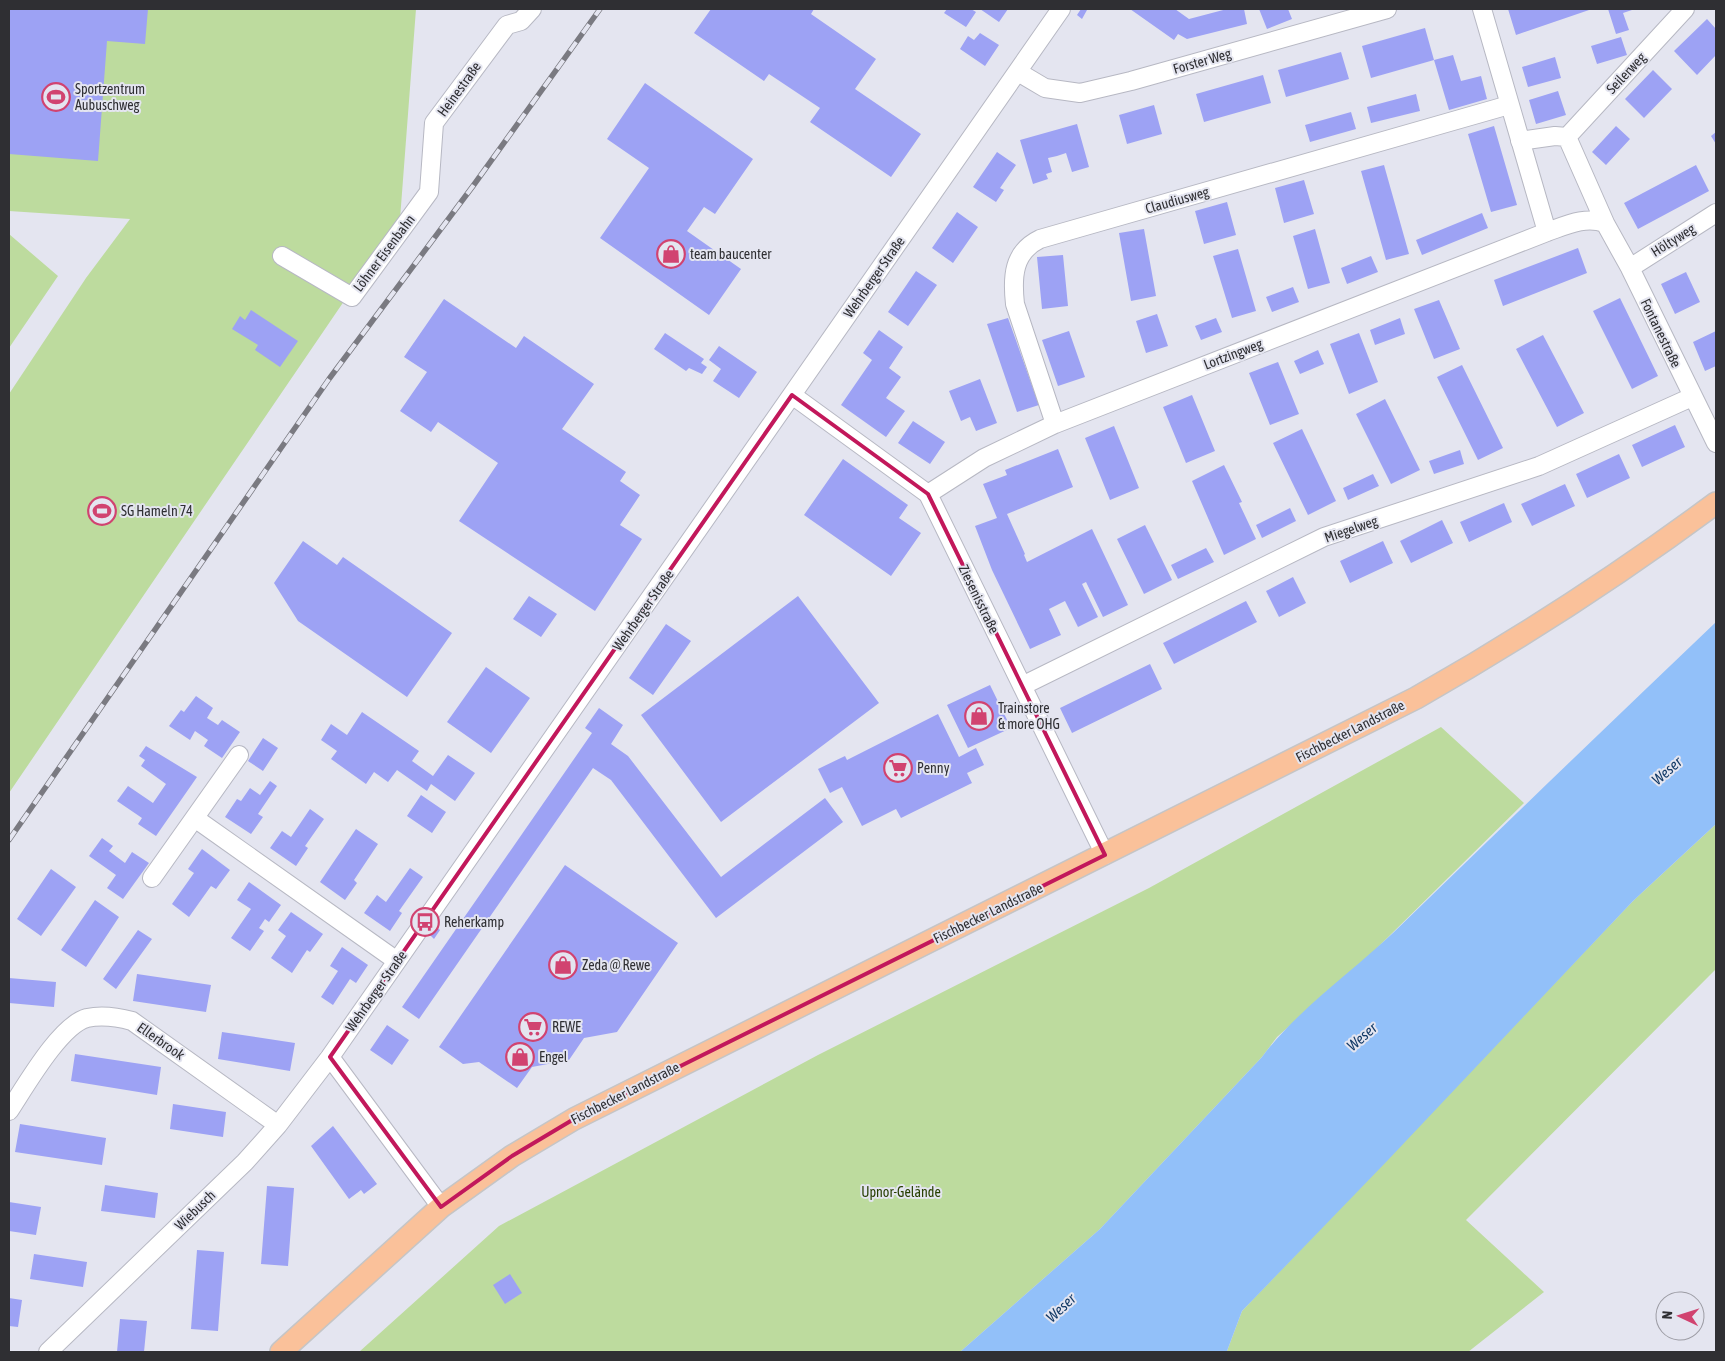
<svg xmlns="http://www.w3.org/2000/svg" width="1725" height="1361" font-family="'Asap Condensed',sans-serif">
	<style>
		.green { fill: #bddb9e }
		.water { fill: #92c0f9 }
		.building { fill: #9da2f4 }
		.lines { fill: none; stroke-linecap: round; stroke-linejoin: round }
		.minor-casing { stroke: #b7b8c3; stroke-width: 20 }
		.major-casing { stroke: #c5c5c6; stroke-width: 24 }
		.minor { stroke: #fff; stroke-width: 18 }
		.major { stroke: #fac19a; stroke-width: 21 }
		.rail-casing { stroke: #7a7a81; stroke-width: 5.5 }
		.rail { stroke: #e4e5f0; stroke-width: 4; stroke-dasharray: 11; stroke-linecap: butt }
		.marked { fill: none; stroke: #c2185b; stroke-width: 4; stroke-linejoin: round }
		.labels { text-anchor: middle; stroke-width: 4; stroke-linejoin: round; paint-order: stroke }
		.street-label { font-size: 14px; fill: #2f2f33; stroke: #e4e5f0 }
		.poi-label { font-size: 14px; fill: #2f2f33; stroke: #e4e5f0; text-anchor: start }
		.park-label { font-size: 14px; fill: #283f01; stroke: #e4e5f0 }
		.water-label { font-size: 15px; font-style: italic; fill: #143b67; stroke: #e4e5f0 }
	</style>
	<rect width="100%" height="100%" fill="#e4e5f0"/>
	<path class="green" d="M9,9h407l-16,210 -391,574v-399l77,-116 44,-59 -121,-8z
		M9,234l49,42 -49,72z
		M1441,727l83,76 -151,149 -96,85 -15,20 -162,172 -140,123h-601l140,-126 319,-171 331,-167z
		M1716,824v145l-250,251 78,72 -76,60h-243l2,-1 15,-40 391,-410z"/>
	<path class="water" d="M1716,622v202l-83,77 -245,259 -146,151 -15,40 -267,1 140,-123 162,-172c34,-46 90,-85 132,-125 107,-104 214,-207 322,-310z"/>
	<path class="building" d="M9,9h139l-3,35 -38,-3 -9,120 -89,-7z
		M711,9h103l-3,5 65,45 -21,30 66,45 -30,43 -81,-55 10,-14 -51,-34 -5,7 -70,-48z
		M947,9h24l5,3 -10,15 -22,-14z
		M980,9h28l-9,13z
		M1081,9l6,1 -5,9 -5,-4z
		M1130,9h45l14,10 38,-10h17l3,15 -60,15 -9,-5 -4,6z
		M1259,9h29l4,10 -25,10z
		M1508,9h84l-76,26z
		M1608,9h27l-12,4 6,17 -13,4z
		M1707,19l9,10v26l-19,20 -23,-24z
		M1425,28l9,32 19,-5 8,26 20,-5 6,23 -38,11 -15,-50 -63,18 -9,-32z
		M980,33l19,12 -14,21 -25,-17 8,-13 6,4z
		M1621,37l6,18 -30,9 -6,-18z
		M1341,52l8,27 -63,18 -8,-27z
		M1555,57l6,21 -33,9 -6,-20z
		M1653,70l19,19 -28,29 -19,-19z
		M1263,75l8,28 -67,19 -8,-28z
		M645,83l108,76 -38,55 -11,-7 -17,24 54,38 -32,46 -109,-77 49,-70 -42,-29z
		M1558,91l8,24 -30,9 -7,-24z
		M1416,94l4,17 -49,12 -4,-16z
		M1154,105l8,29 -35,10 -8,-29z
		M1351,112l5,17 -46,13 -5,-17z
		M1077,124l12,43 -17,5 -6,-19 -9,3 -9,2 4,14 -6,2 2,5 -15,5 -13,-44z
		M1494,126l23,79 -26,7 -23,-78z
		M1616,126l14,13 -24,26 -14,-13z
		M1716,132v12l-5,-8z
		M997,152l19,13 -16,23 4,2 -8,12 -23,-15z
		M1384,165l25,89 -23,6 -25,-89z
		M1696,165l13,26 -71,38 -14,-26z
		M1304,180l10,34 -30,9 -9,-35z
		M1227,202l9,33 -32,9 -9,-33z
		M957,212l21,15 -25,36 -21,-15z
		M1482,213l6,15 -66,27 -6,-15z
		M1144,229l12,67 -25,5 -12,-68z
		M1315,229l15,54 -22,6 -15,-53z
		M1578,248l9,25 -84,33 -9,-26z
		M1238,249l18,62 -24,7 -19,-62z
		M1063,255l5,51 -26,3 -5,-52z
		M1371,256l7,16 -31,12 -6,-16z
		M916,271l21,14 -29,41 -20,-14z
		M1686,272l14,30 -25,12 -14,-30z
		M1293,287l6,15 -27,10 -6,-15z
		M1620,298l38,78 -26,13 -39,-78z
		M444,299l72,49 8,-12 70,48 -32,45 64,43 -6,9 20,14 -20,30 22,14 -47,72 -136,-90 39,-58 -60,-41 -7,10 -31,-21 27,-39 -23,-15z
		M1439,300l21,49 -26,10 -20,-50z
		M251,310l47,31 -18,26 -25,-17 3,-5 -26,-16 8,-13 5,4z
		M1157,314l11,32 -22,7 -10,-32z
		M1008,318l31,87 -22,7 -30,-88z
		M1216,318l6,14 -21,8 -6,-14z
		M1400,318l5,16 -30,11 -5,-15z
		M879,330l24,17 -14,21 12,9 -15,21 19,13 -19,26 -45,-32 31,-45 -9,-7z
		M1069,331l16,46 -27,9 -16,-46z
		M1716,331v35l-11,5 -12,-29z
		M665,333l39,26 -3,4 6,4 -5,7 -13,-6 -3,3 -32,-22z
		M1359,333l19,49 -29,12 -19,-50z
		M1543,335l41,78 -27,14 -41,-78z
		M719,346l38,26 -18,26 -26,-17 8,-12 -12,-9z
		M1318,350l6,14 -24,10 -6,-13z
		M1278,362l21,52 -29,11 -21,-52z
		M1462,365l41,83 -25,12 -41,-83z
		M980,379l17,44 -21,8 -6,-14 -9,4 -12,-30z
		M1192,395l23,56 -29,12 -23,-56z
		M1385,399l35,71 -29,14 -35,-70z
		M913,421l32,21 -15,22 -32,-21z
		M1675,425l10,22 -43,20 -10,-22z
		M1114,426l25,62 -29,12 -25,-62z
		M1302,429l34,72 -28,14 -35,-72z
		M1058,449l15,38 -66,27 18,40 -1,1 3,7 65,-33 36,76 -25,12 -17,-35 -4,2 16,33 -20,10 -13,-26 -16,8 12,26 -31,14 -38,-79 -17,-44 22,-8 -14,-34 24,-9 -2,-5z
		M1460,450l4,14 -30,10 -5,-13z
		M1619,454l11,24 -43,20 -11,-24z
		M843,459l65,46 -9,13 22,15 -30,43 -87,-61z
		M1224,465l18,37 -3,1 17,36 -32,16 -32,-74z
		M1373,474l6,12 -31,14 -5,-12z
		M1565,484l10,22 -43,20 -11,-22z
		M1504,503l8,19 -43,20 -9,-20z
		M1290,508l6,13 -34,17 -6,-13z
		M1442,520l11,23 -42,20 -11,-22z
		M1145,525l27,55 -28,14 -27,-55z
		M303,541l34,24 6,-8 109,76 -45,64 -109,-76 -24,-38z
		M1383,541l10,22 -43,20 -10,-22z
		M1206,548l8,14 -36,17 -7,-14z
		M1293,577l13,26 -27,14 -13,-26z
		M529,596l28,18 -16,23 -28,-18z
		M798,596l81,107 -158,119 -80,-107z
		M1246,601l11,21 -83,42 -11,-21z
		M666,624l25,17 -38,54 -24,-17z
		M1150,664l12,25 -90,44 -12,-25z
		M486,667l44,31 -39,55 -44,-31z
		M990,685l21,43 -43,20 -21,-43z
		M196,696l17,12 -6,10 11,7 4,-5 18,12 -18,26 -18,-12 4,-6 -13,-9 -5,9 -21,-14 12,-16 3,2z
		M599,708l24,17 -12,19 17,12 93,121 104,-79 18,24 -127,96 -105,-138 -18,-12 -174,251 -17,-12 190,-274 -7,-5z
		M362,712l57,39 -7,10 21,15 15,-21 27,18 -20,28 -24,-17 -4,7 -30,-21 -9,12 -14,-10 -8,12 -35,-25 6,-8 -16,-11 10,-16 16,11z
		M938,714l21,43 17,-9 8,17 -17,8 5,10 -71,35 -5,-9 -34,17 -20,-39 -12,6 -12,-24 27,-13 2,4z
		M263,738l15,10 -15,23 -15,-10z
		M146,746l51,31 -41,59 -18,-12 4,-6 -25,-17 11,-15 25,17 13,-19 -25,-18 4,-6 -6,-4z
		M270,781l7,5 -19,28 5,3 -12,17 -26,-17 12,-18 4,2 9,-13 10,7z
		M421,795l25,17 -14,21 -25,-17z
		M310,809l14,10 -19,27 3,2 -12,18 -26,-18 12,-17 9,6z
		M356,829l22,15 -24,36 3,3 -12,17 -25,-18z
		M102,838l11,8 -4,5 16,12 7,-11 17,11 -26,36 -16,-11 9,-13 -27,-19z
		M202,849l28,21 -14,19 -5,-3 -22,31 -17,-13 22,-31 -6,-4z
		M565,865l113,78 -61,89 -33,6 -15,22 -37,7 -15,21 -38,-26 -16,2 -24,-17z
		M410,868l13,9 -24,34 3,2 -12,18 -26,-18 13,-18 9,7z
		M51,869l25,18 -35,49 -24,-17z
		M249,882l32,23 -12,17 -4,-3 -6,9 5,3 -14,20 -19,-13 20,-29 -14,-9z
		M95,900l24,17 -33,50 -25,-17z
		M291,912l32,22 -13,18 -3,-2 -15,23 -21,-15 15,-22 -8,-6z
		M435,926l5,4 -6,9 -4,-4z
		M138,930l14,9 -36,50 -13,-10z
		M342,947l26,18 -12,18 -6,-4 -17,26 -12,-8 17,-26 -8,-5z
		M137,974l74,11 -5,27 -73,-11z
		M9,978l47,4 -2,25 -45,-4z
		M387,1025l22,15 -17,25 -22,-15z
		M222,1032l73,11 -5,28 -72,-12z
		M75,1054l86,13 -4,28 -86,-14z
		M173,1104l53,8 -3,25 -53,-8z
		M20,1124l86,14 -4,27 -87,-13z
		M333,1126l44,58 -13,10 -3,-4 -12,9 -38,-53z
		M105,1185l53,8 -3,25 -54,-7z
		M267,1186l27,2 -6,78 -27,-2z
		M9,1202l32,5 -5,28 -27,-4z
		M197,1250l27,2 -6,79 -27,-2z
		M34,1254l53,8 -4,25 -53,-8z
		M510,1274l12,19 -17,11 -12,-19z
		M9,1298l13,2 -4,27 -9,-1z
		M120,1319l27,2 -3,31h-27z"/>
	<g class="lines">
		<defs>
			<path id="minor" d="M1482,9l65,223
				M1018,72l27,16 35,5 51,-12 256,-72
				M1567,137l118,-128
				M1520,141l35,-5 12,1 38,86
				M282,256l70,41 77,-105 5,-69 73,-98 14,-4 11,-12
				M1630,268l86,-55
				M792,395l136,99 177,361
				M1055,424l-40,-120c-3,-27 -2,-52 25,-65l469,-134
				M928,494l56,-36 71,-34 492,-192c20,-7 38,-16 58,-9l25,45 86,175
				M1022,686l302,-149 215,-71 153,-69
				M196,819l201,142
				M152,878l87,-123
				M330,1057l111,150
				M9,1111c16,-24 51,-86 78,-93 15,-3 30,-1 45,3l146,104
				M48,1352l197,-190 33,-37 52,-68 731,-1048"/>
			<path id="major" d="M281,1352l160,-145 71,-51 62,-37 842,-421c104,-59 204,-124 300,-195"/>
		</defs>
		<use href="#minor" class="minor-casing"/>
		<use href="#major" class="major-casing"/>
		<use href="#minor" class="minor"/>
		<use href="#major" class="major"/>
		<defs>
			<path id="rail" d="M9,840l320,-461 144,-193 127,-177"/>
		</defs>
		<use href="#rail" class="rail-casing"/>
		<use href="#rail" class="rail"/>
	</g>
	<path class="marked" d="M792,395l136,99 177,361 -531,264 -62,37 -71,51 -111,-150z"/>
	<defs>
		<symbol id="stadium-ring" viewBox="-11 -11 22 22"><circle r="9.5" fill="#e4e5f0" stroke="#d14370" stroke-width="1.5"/><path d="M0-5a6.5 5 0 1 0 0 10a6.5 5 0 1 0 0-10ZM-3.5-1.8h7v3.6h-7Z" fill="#d14370"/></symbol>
		<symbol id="shop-ring" viewBox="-11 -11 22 22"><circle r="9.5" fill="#e4e5f0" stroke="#d14370" stroke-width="1.5"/><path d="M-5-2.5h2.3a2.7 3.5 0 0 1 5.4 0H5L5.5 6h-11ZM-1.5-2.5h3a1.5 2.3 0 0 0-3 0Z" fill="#d14370"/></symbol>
		<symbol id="supermarket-ring" viewBox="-11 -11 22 22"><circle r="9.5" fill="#e4e5f0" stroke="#d14370" stroke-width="1.5"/><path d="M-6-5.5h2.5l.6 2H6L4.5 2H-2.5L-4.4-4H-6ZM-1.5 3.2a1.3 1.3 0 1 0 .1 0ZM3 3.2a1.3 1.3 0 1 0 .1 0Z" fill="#d14370"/></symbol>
		<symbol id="bus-ring" viewBox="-11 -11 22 22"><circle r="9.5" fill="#e4e5f0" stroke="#d14370" stroke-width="1.5"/><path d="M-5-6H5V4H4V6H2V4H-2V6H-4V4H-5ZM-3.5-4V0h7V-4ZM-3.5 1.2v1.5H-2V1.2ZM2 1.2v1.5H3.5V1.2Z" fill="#d14370"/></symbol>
	</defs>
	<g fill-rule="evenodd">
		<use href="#stadium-ring" x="40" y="81" width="32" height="32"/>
		<use href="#shop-ring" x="655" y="238" width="32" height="32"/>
		<use href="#stadium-ring" x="86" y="495" width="32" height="32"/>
		<use href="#shop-ring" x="963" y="700" width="32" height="32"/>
		<use href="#supermarket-ring" x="882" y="752" width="32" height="32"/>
		<use href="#bus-ring" x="409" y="906" width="32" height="32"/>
		<use href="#shop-ring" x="547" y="949" width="32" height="32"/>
		<use href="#supermarket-ring" x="517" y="1011" width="32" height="32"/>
		<use href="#shop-ring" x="504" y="1041" width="32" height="32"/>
	</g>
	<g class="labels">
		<g class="street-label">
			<text transform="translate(1202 61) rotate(-16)" y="5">Forster Weg</text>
			<text transform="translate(1626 73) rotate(-47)" y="5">Seilerweg</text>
			<text transform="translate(459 89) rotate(-54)" y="5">Heinestraße</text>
			<text transform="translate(1177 200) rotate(-16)" y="5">Claudiusweg</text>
			<text transform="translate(1673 240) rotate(-32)" y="5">Höltyweg</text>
			<text transform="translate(384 253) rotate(-53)" y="5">Löhner Eisenbahn</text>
			<text transform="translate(874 277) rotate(-55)" y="5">Wehrberger Straße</text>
			<text transform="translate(1661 333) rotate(64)" y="5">Fontanestraße</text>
			<text transform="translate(1233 354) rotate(-21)" y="5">Lortzingweg</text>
			<text transform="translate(1351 529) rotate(-19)" y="5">Miegelweg</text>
			<text transform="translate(979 599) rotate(64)" y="5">Ziesenisstraße</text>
			<text transform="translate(643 610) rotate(-55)" y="5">Wehrberger Straße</text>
			<text transform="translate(1350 731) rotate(-27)" y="5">Fischbecker Landstraße</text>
			<text transform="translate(988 913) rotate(-26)" y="5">Fischbecker Landstraße</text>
			<text transform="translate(376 991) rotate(-55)" y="5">Wehrberger Straße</text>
			<text transform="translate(161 1041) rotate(35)" y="5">Ellerbrook</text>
			<text transform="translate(625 1093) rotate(-27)" y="5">Fischbecker Landstraße</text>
			<text transform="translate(195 1210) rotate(-44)" y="5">Wiebusch</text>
		</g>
		<g class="poi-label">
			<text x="75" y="94">Sportzentrum<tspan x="75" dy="16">Aubuschweg</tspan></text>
			<text x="690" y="259">team baucenter</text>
			<text x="121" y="516">SG Hameln 74</text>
			<text x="998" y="713">Trainstore<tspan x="998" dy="16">&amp; more OHG</tspan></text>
			<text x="917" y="773">Penny</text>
			<text x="444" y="927">Reherkamp</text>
			<text x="582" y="970">Zeda @ Rewe</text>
			<text x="552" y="1032">REWE</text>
			<text x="539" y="1062">Engel</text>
		</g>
		<g class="park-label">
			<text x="901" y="1197">Upnor-Gelände</text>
		</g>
		<g class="water-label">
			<text transform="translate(1667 771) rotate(-41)" y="5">Weser</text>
			<text transform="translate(1362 1037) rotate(-41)" y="5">Weser</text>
			<text transform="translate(1061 1308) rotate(-43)" y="5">Weser</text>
		</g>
	</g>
	<rect width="1725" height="1361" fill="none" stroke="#2f2f33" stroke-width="20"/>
	<g transform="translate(1680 1316) rotate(274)"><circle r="24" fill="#e4e5f0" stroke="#9c9ca4"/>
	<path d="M0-4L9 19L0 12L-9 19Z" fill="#d14370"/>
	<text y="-8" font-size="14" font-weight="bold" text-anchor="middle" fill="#2f2f33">N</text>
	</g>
</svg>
